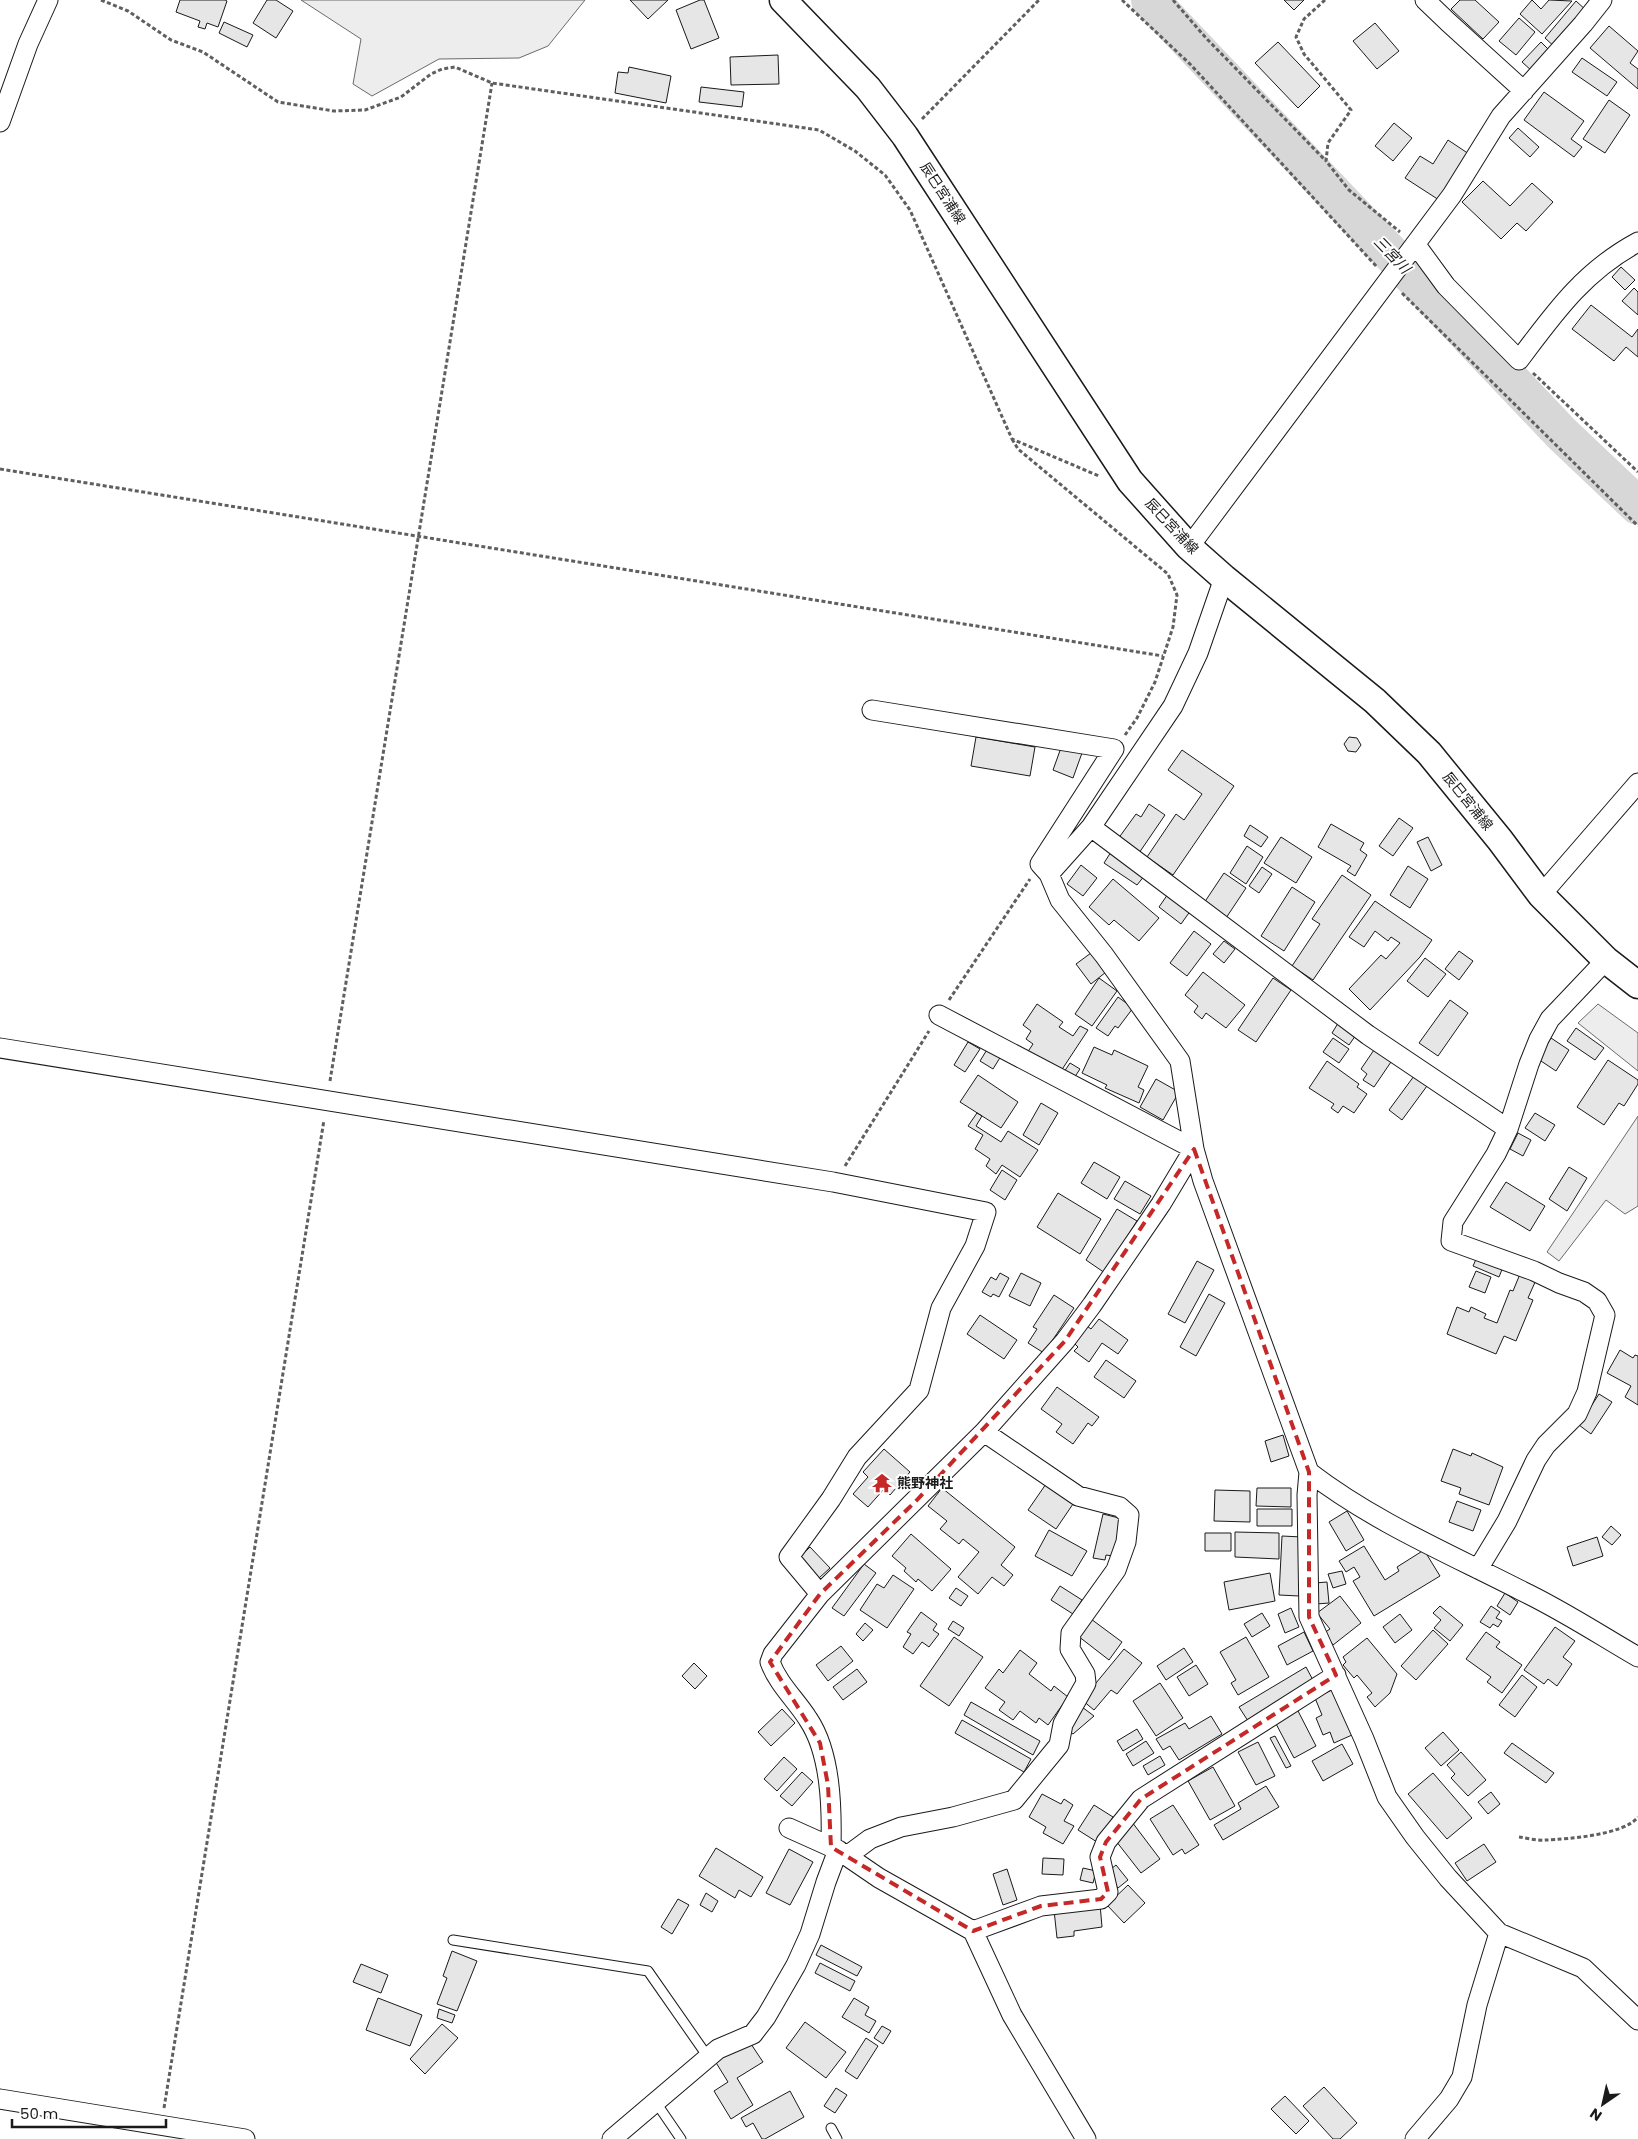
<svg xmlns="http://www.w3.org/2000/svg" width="1638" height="2139" font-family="Poppins,'Noto Sans JP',sans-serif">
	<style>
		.built { fill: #ededed; stroke: #6a6a6a }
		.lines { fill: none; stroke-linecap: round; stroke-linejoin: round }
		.river { stroke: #d7d7d7; stroke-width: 38 }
		.building { fill: #e6e6e6; stroke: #1a1a1a }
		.service-casing { stroke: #1a1a1a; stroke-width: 11 }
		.minor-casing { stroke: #1a1a1a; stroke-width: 21 }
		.secondary-casing { stroke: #1a1a1a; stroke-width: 29 }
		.path { stroke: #5f5f5f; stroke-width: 3; stroke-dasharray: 4 2.5; stroke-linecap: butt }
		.service { stroke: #fff; stroke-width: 9 }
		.minor { stroke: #fff; stroke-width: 19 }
		.secondary { stroke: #fff; stroke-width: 26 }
		.marked { fill: none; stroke: #c62828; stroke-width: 4; stroke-dasharray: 10 6; stroke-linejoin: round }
		.labels { text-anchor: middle; stroke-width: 4; stroke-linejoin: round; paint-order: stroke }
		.street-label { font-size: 14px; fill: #1a1a1a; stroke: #fff }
		.poi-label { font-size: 14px; font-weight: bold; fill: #1a1a1a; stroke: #fff; text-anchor: start }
		.water-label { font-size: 15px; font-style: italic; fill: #1a1a1a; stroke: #fff }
	</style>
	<rect width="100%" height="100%" fill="#fff"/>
	<path class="built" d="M301,0h284l-37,46 -29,12 -80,1 -67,37 -19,-12 8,-45z
		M1598,1004l40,29v38l-60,-48z
		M1638,1116v90l-13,8 -19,-14 -47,61 -12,-9z"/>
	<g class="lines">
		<path class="river" d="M1150,0l412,434 76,72"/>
	</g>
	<path class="building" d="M180,0h45l2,1 -9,26 -11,-4 -2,6 -7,-2 2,-6 -24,-9z
		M267,0h9l17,11 -17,27 -23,-15z
		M630,0h38l-20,19z
		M700,0h4l15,38 -28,11 -15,-39z
		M1284,0h20l-10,10z
		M1460,0h15l24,22 -16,17 -32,-30z
		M1532,0l9,9 8,-9 23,1 -30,33 -22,-20z
		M1576,1l12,11 -31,37 -12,-11z
		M1519,18l16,14 -19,23 -17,-14z
		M224,22l29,13 -6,12 -28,-14z
		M1375,23l24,28 -22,18 -24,-28z
		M1609,26l29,25 -8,12 8,6v20l-48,-41z
		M1278,42l42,44 -22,22 -43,-45z
		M1541,42l10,10 -19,19 -10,-9z
		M778,55l1,29 -48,1 -1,-28z
		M1582,58l35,24 -10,14 -35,-24z
		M629,67l42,9 -5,27 -51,-10 3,-21 10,1z
		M701,87l43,5 -2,15 -43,-5z
		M1544,92l40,29 -13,18 11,8 -8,10 -50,-37z
		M1609,100l21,15 -25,38 -22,-14z
		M1394,123l18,15 -19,23 -18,-15z
		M1518,128l21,19 -9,10 -21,-19z
		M1448,140l21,14 -30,46 -34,-22 15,-22 13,8z
		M1483,181l27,25 22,-23 21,19 -27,29 -9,-8 -16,16 -39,-37z
		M1621,267l14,13 -10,10 -13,-13z
		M1634,288l4,4v23l-16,-14z
		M1591,305l41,32 6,-8v28l-12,-10 -12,14 -42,-32z
		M976,737l59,10 -5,29 -59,-10z
		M1349,737l8,1 4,7 -5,7 -8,-1 -4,-7z
		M1062,745l20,8 -9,25 -20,-8z
		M1182,750l52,36 -61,89 -26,-18 29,-43 8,6 18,-26 -34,-24z
		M1149,804l16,11 -26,38 -21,-14 18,-25 5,3z
		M1399,818l14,10 -20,28 -14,-10z
		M1331,824l33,19 -4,7 7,5 -12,21 -8,-5 4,-5 -33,-19z
		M1250,825l18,12 -7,10 -17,-11z
		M1281,837l31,20 -16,26 -32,-20z
		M1428,837l14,28 -11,6 -14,-29z
		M1247,846l16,11 -17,27 -16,-11z
		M1111,852l34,23 -8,10 -33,-22z
		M1081,865l16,13 -14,18 -16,-12z
		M1408,866l20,13 -18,29 -20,-13z
		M1262,867l10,7 -13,19 -10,-7z
		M1224,873l22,15 -20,30 -22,-15z
		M1342,875l29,20 -58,85 -21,-14 28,-42 -8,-5z
		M1113,879l46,39 -20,23 -25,-21 -5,5 -20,-18z
		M1292,887l23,15 -31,49 -23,-15z
		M1168,894l23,16 -10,14 -22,-17z
		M1375,901l57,39 -12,17 -50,53 -21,-21 32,-34 5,4 14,-16 -9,-6 -3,4 -13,-10 -11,16 -15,-10z
		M1194,931l17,13 -24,32 -17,-13z
		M1224,941l11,8 -11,14 -11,-9z
		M1459,951l14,10 -14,19 -14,-11z
		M1091,953l15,19 -15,12 -15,-20z
		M1425,958l21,16 -18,23 -21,-16z
		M1203,972l42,33 -19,23 -20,-15 -4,6 -8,-7 4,-6 -13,-11z
		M1099,978l18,13 -25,35 -17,-12z
		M1273,978l18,12 -35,52 -18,-12z
		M1118,997l15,11 -15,20 -3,-2 -7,10 -12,-8z
		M1450,1000l18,13 -30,43 -19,-13z
		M1037,1004l26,18 -4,5 14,9 7,-10 8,4 -29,44 -32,-21 6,-9 -7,-5 5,-8 -8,-6z
		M1340,1020l18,12 -9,13 -17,-12z
		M1576,1028l28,20 -9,12 -28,-19z
		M1333,1038l16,11 -10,14 -16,-11z
		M1551,1038l18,12 -13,21 -18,-12z
		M968,1042l12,7 -15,23 -11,-7z
		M1094,1047l18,8 2,-5 34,16 -10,21 6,3 -5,13 -34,-15 2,-3 -25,-12z
		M1376,1047l17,12 -19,28 -11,-7 4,-6 -6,-5z
		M988,1048l13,8 -8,13 -13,-8z
		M1608,1060l30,20v4l-14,22 -5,-3 -15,22 -27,-18z
		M1327,1061l32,23 -2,3 10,7 -13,19 -11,-7 -5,7 -7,-5 3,-4 -25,-16z
		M1070,1063l10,6 -6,9 -10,-6z
		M978,1075l40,27 -17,26 -41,-26z
		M1414,1076l13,10 -25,34 -13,-10z
		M1156,1079l23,13 -16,28 -23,-13z
		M1041,1103l17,10 -19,32 -16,-10z
		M977,1113l5,3 -6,10 25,16 7,-11 30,19 -18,27 -18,-12 -6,9 -10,-8 4,-7 -15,-10 8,-14 -15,-9z
		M1535,1113l20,12 -10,16 -20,-13z
		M1518,1133l13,7 -8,16 -13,-7z
		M1094,1162l26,15 -13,22 -26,-16z
		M1569,1167l18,11 -20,33 -18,-12z
		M1002,1170l15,10 -12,20 -15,-10z
		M1125,1181l26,15 -11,18 -26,-15z
		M1506,1182l39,24 -15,25 -40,-24z
		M1058,1193l43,26 -21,35 -43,-27z
		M1117,1209l20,12 -32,52 -19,-13z
		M1477,1257l26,10 -4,10 -26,-11z
		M1197,1261l17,9 -29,53 -17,-9z
		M1476,1271l15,6 -6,16 -16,-6z
		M1000,1273l9,5 -10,19 -6,-3 -2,3 -9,-5 9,-15 5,3z
		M1021,1273l20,10 -11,23 -21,-10z
		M1520,1274l16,6 -8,18 5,2 -17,41 -12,-5 -8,18 -49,-20 10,-27 12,5 2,-5 15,7 -2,4 13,5 13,-33 3,1z
		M1209,1294l16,9 -29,53 -16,-9z
		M1054,1295l20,13 -30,45 -16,-10 9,-14 -4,-2z
		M980,1315l37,25 -13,19 -37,-25z
		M1099,1319l29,21 -10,14 -16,-11 -13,19 -15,-11 4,-4 -4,-4 13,-17 4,3z
		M1620,1350l13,8 2,-3 3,1v49l-13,-8 6,-11 -24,-13z
		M1106,1360l30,21 -12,17 -30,-21z
		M1057,1387l42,30 -7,9 -4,-3 -15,21 -17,-12 6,-8 -21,-15z
		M1599,1394l13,8 -21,32 -12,-9z
		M1283,1435l6,21 -18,6 -6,-21z
		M884,1449l26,23 -20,23 -6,-6 -16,18 -15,-13 15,-17 -5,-5z
		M1453,1449l18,7 1,-3 31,14 -14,38 -30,-11 2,-6 -20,-7z
		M1046,1484l27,20 -17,25 -28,-19z
		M942,1488l73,59 -14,18 12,10 -9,11 -12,-9 -14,17 -20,-17 21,-25 -16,-13 -4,5 -19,-15 7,-8 -19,-15z
		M1257,1488h34v19l-35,-1z
		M1215,1490l35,1v31l-36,-1z
		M1457,1501l24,9 -8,21 -24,-9z
		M1257,1509h35v17h-35z
		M1347,1511l17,29 -18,11 -17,-29z
		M1103,1514l20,5 -10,37 -7,-1 -1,5 -12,-2z
		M1611,1526l10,9 -9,10 -10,-8z
		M1049,1530l38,21 -15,25 -37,-20z
		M1235,1532l44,1v26l-44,-2z
		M1205,1533h26v18h-26z
		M911,1534l40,35 -19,22 -14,-12 -2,3 -12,-11 2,-3 -14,-12z
		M1282,1536l20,1 -3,59 -20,-1z
		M1597,1537l6,19 -30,10 -6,-19z
		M1364,1546l21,34 14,-9 -2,-4 27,-17 16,26 -66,40 -21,-35 7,-4 -6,-10 -8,5 -7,-11z
		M810,1547l20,21 -11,10 -19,-21z
		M864,1564l12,9 -32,43 -12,-8z
		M1342,1571l4,13 -13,4 -5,-14z
		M1270,1573l5,28 -46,9 -5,-28z
		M893,1575l21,14 -27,39 -27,-18 17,-26 7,4z
		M1327,1582l2,21 -13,1 -1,-21z
		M1060,1586l22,14 -9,14 -22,-14z
		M956,1588l12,8 -7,10 -12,-8z
		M1505,1593l13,9 -8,13 -13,-9z
		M1340,1596l21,27 -28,22 -9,-12 6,-4 -13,-16z
		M1440,1606l23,19 -13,16 -16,-13 7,-8 -8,-7z
		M1491,1606l9,6 -4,6 6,3 -4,6 -5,-3 -3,4 -10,-6z
		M1291,1608l8,19 -14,6 -7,-19z
		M921,1612l16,12 -4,6 6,4 -10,13 -7,-5 -9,12 -10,-7 8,-13 -4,-2z
		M1262,1613l8,13 -18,11 -8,-13z
		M1400,1614l12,16 -17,13 -12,-16z
		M1091,1619l31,23 -13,18 -31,-24z
		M953,1621l11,7 -5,8 -11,-7z
		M865,1623l8,7 -10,11 -7,-7z
		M1555,1627l20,14 -12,16 9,7 -15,22 -9,-7 -4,5 -20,-14z
		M1433,1630l15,14 -32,36 -15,-14z
		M1304,1632l9,19 -26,14 -9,-19z
		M1486,1632l14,10 -4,5 26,18 -20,28 -15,-11 4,-5 -25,-18z
		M954,1637l29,20 -34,49 -29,-20z
		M1246,1637l23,40 -31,18 -7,-12 5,-3 -16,-28z
		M1367,1638l30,36 -7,19 -15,14 -8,-10 5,-4 -15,-18 -3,3 -11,-13 3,-3 -3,-5z
		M841,1646l12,15 -25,20 -12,-16z
		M1184,1648l9,14 -27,18 -9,-14z
		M1124,1649l18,14 -25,31 -6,-4 -17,20 -12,-10z
		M1020,1650l17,13 -8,11 22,17 3,-5 14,11 -20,28 -9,-7 -3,5 -16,-12 -7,9 -14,-10 6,-8 -20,-14 14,-19 4,4z
		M694,1663l13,13 -12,13 -13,-13z
		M1196,1665l12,19 -19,12 -12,-19z
		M1306,1667l8,15 -66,39 -9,-14z
		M857,1669l10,13 -24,18 -10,-13z
		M1522,1675l15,12 -22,30 -16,-12z
		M1160,1683l23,35 -27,18 -23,-35z
		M1332,1690l20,45 -18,8 -4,-11 -7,3 -7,-17 6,-3 -7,-17z
		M971,1702l69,39 -7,14 -69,-40z
		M1082,1707l12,9 -21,18 -7,-5z
		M782,1709l13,14 -24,23 -13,-14z
		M1297,1709l19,37 -22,12 -20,-38z
		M1211,1716l11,18 -43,26 -9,-14 -7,4 -7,-11 29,-16 4,6z
		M962,1720l69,39 -7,13 -69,-39z
		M1137,1729l6,10 -20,12 -6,-10z
		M1443,1732l16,18 -18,16 -16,-18z
		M1275,1736l16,30 -5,2 -16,-30z
		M1146,1741l8,12 -21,13 -7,-12z
		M1258,1742l17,34 -19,9 -18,-33z
		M1512,1743l42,30 -8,10 -42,-30z
		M1342,1744l11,20 -30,17 -11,-20z
		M1461,1752l25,28 -18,16 -17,-18 4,-4 -8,-9z
		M1160,1756l5,9 -17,10 -5,-9z
		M784,1757l13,12 -20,22 -13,-12z
		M1213,1767l22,39 -25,14 -22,-39z
		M802,1772l11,10 -21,24 -12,-10z
		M1433,1773l39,45 -25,21 -39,-45z
		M1266,1786l13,21 -56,33 -9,-15 27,-16 -3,-6z
		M1491,1792l9,12 -12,10 -10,-12z
		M1042,1794l19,10 3,-5 9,6 -9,16 10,5 -11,18 -20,-11 3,-6 -17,-10z
		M1094,1805l19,12 -16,25 -19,-12z
		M1173,1805l26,40 -14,9 -3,-5 -9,6 -23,-36z
		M1132,1822l28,37 -19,14 -25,-32z
		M1484,1844l12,18 -29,19 -12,-18z
		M716,1848l47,29 -12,20 -12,-7 -4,8 -36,-22z
		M789,1849l24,13 -23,43 -24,-12z
		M1043,1858l21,1 -1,16 -21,-1z
		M1116,1865l12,15 -10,8 -12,-15z
		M1083,1868l13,3 -3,12 -13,-3z
		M1007,1869l10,31 -14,5 -10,-31z
		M1128,1885l17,18 -21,20 -17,-18z
		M706,1893l12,8 -6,11 -12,-7z
		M678,1899l11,6 -17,29 -11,-7z
		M1100,1904l2,23 -28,4v5l-17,2 -3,-28z
		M821,1945l41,22 -5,9 -41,-21z
		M452,1951l25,10 -20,50 -20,-7 10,-26 -4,-2z
		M820,1963l35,18 -5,10 -35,-18z
		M361,1964l27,11 -7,18 -28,-11z
		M378,1998l44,17 -12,31 -44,-16z
		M854,1998l15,9 -4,8 11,6 -7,12 -27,-16z
		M439,2009l16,6 -3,8 -15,-5z
		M805,2022l41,30 -20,26 -40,-30z
		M442,2024l16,14 -33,36 -15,-15z
		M882,2026l9,5 -8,13 -9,-6z
		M866,2038l12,8 -21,33 -12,-8z
		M749,2041l14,21 -26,16 16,27 -22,14 -17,-28 14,-9 -13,-21z
		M1324,2087l33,36 -17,16h-7l-30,-33z
		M836,2088l11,7 -12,18 -11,-7z
		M790,2091l14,26 -39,22h-3l-9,-16 -7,4 -5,-9z
		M1285,2096l24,25 -13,13 -25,-25z"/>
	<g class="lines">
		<defs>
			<path id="service" d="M453,1940l195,31 60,86
				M655,2101l26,38
				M831,2128l6,11"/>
			<path id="minor" d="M1425,0l23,22 76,69
				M0,122l28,-78 20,-44
				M1416,245l30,41 73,74c36,-48 65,-89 119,-118
				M1189,547l263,-352 49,-79 82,-92 19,-24
				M872,710l242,39 -74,115 9,10 11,26 44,55 76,106 14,88 9,32 106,291 -2,23 2,122 55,122 23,58 28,40 33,41 51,55 84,35 55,52
				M1091,827l277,208 140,94
				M1049,874l42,-47 82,-121 25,-53 26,-75
				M1541,895l97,-112
				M939,1015l255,134
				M0,1048l833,134 153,30 -11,34 -34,62 -22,82 -62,67 -26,42 -42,58 31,37
				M1309,1472c65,50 141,82 213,119 40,19 78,44 116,66
				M1478,1569l29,-48 29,-61 10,-15 31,-31 10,-22 18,-77 -8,-14 -13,-9 -25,-9 -25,-12 -83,-30 2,-19 43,-68 12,-25 21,-65 10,-25 11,-20 56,-59
				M789,1828l49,22 41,28 94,53 39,84 74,124
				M831,1847c1,-39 0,-94 -23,-128 -12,-19 -30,-35 -38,-57l3,-8 47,-60 164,-162 81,-91 27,-36 69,-101 33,-55
				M847,1856l23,-17 31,-12 52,-10 61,-17 45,-55 4,-21 23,-41 -1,-9 -15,-25 1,-16 45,-63 10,-28 3,-27 -9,-8 -42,-11 -94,-64
				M973,1931l68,-25 60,-7 7,-7 -8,-35 6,-15 35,-43 195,-124
				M0,2099l245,40
				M612,2139l106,-90 35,-15 13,-17 30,-52 14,-31 16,-52 12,-32
				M1415,2139l34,-40 13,-22 15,-72 22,-72"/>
			<path id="secondary" d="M783,0l85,88 37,48 225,345 59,66 35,31 151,123 54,52 71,87 41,55 65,65 32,25"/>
		</defs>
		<use href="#service" class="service-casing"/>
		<use href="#minor" class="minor-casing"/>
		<use href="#secondary" class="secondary-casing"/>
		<path class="path" d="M101,0l27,11 43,29 32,12 75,50 56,9 31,-1 36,-13 30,-23 11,-5 13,-2 37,16 327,47 36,21 30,24 25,35 102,229 87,37
			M1122,0l69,65 186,202
			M1173,0l33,38 119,122
			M1325,0l-21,19 -8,18 8,17 47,56 -23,33 -2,18 23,29 51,42
			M922,119l117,-119
			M1402,293l236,233
			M1533,373l105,99
			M1012,439l6,10 150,125 9,21 -4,32 -18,55 -18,36 -12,17
			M0,469l1163,187
			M949,1000l81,-121
			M330,1081l162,-998
			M845,1166l84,-135
			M1519,1837c8,1 18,4 27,3 22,-1 78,-5 92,-23
			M164,2108l160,-988"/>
		<use href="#service" class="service"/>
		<use href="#minor" class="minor"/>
		<use href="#secondary" class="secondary"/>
	</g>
	<path class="marked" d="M1194,1149l115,323v145l27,58 -195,124 -35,43 -6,15 8,35 -7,7 -60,7 -68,25 -142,-84 -3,-62 -8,-42 -50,-81 50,-68 96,-93 149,-160z"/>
	<defs>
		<symbol id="temple-bare" viewBox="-9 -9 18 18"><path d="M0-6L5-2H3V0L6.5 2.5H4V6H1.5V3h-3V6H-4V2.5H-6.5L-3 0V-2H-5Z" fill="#c62828" stroke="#fff" stroke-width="2.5" paint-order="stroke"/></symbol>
	</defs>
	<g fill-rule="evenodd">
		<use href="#temple-bare" x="868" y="1469" width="28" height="28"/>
	</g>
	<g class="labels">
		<g class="street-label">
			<text transform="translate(943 193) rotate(57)" y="5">辰巳宮浦線</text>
			<text transform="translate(1172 526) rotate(47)" y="5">辰巳宮浦線</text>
			<text transform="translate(1468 801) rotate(51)" y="5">辰巳宮浦線</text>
		</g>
		<g class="poi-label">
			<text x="897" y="1488">熊野神社</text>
		</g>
		<g class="water-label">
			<text transform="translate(1392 255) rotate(46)" y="5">三宮川</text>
		</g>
	</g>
	<g transform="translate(1603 2104) rotate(214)" stroke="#ffffff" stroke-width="4" paint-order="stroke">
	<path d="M0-4L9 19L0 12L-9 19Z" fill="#1a1a1a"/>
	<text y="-8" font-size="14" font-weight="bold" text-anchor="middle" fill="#1a1a1a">N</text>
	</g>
	<path d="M12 2119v8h154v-8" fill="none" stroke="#1a1a1a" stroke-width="2.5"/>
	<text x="20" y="2119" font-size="15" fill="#1a1a1a" stroke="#ffffff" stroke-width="4" paint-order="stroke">50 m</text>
</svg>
